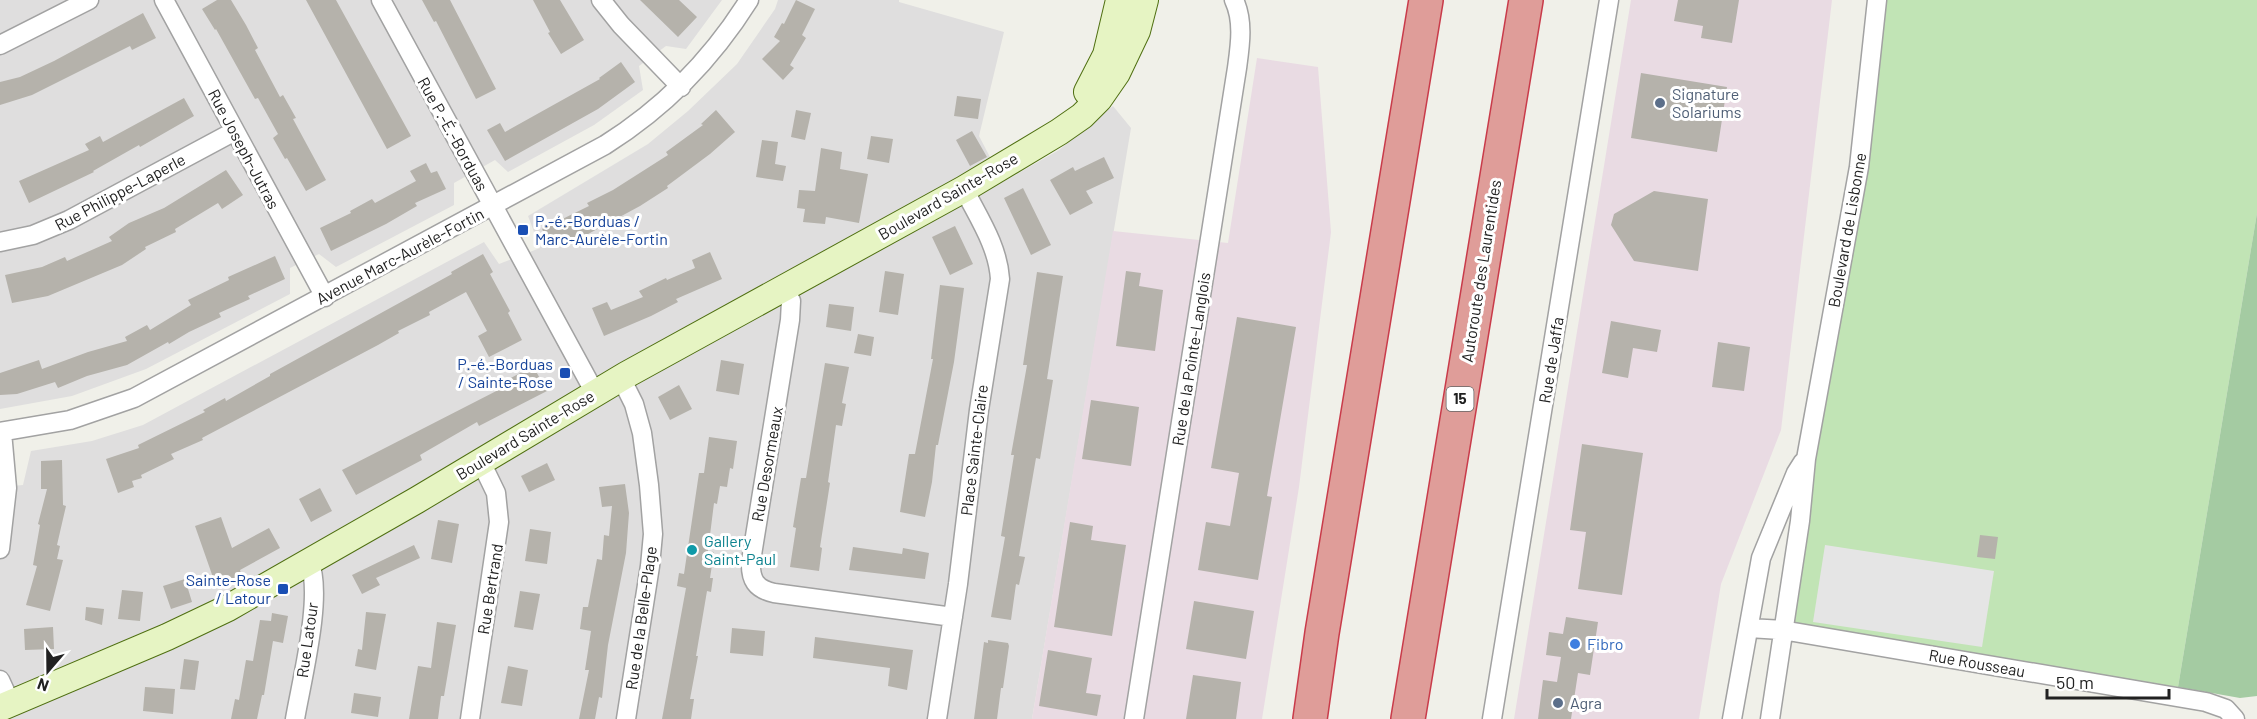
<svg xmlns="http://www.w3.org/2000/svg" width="2257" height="719" font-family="Barlow,sans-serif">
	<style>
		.residential { fill: #dfdede }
		.industrial { fill: #e9dbe3 }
		.grass { fill: #c1e4b5 }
		.forest { fill: #a4cba2 }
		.parking { fill: #e5e5e5 }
		.building { fill: #b5b2ab }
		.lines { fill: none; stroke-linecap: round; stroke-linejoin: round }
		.street-casing { stroke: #a2a2a2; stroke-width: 21 }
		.secondary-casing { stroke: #4f6f11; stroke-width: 28 }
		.highway-casing { stroke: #c93b4a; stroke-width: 36 }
		.street { stroke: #fff; stroke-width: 18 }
		.secondary { stroke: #e6f4c3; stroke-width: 26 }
		.highway { stroke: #df9d99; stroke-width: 33 }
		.service-dot { fill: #5c6f8a; stroke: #fff; stroke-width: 2 }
		.transit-dot { fill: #1a4fb4; stroke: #fff; stroke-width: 2 }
		.culture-dot { fill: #0f9aa8; stroke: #fff; stroke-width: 2 }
		.shop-dot { fill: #3f7fe0; stroke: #fff; stroke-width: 2 }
		.labels { text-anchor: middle; stroke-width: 6; stroke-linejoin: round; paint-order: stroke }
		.shield { fill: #fff; stroke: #646464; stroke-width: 1.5 }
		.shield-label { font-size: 15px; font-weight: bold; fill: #212121 }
		.service-label { font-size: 16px; fill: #4e5e75; stroke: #fff; text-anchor: start }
		.street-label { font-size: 16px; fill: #212121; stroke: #fff }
		.transit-label { font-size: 16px; fill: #164399; stroke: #fff; text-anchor: end }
		.culture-label { font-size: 16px; fill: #0d838f; stroke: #fff; text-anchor: start }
		.shop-label { font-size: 16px; fill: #366cbe; stroke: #fff; text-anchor: start }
	</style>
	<rect width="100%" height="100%" fill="#f0f0e9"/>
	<path class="residential" d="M0,0h722l-36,49 -20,-3 -27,20 4,24 -49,35 -86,47 -13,-12 -41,23v22l-118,62 -17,-13 -29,14v26l-144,75 -74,27 -72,13z
		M778,0h121v2l105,30 -25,104 24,46 56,-32 54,-44 18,22 -99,591h-1032v-232l23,-2 8,-34 61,-10 51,-16 341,-183 15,22 41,-16 -12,-32 120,-72 40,-33 49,-47 38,-55z"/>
	<path class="industrial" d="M1631,0h201l-51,430 -60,154 -22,135h-185z
		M1257,58l61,9 13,165 -32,255 -37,232h-230l81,-488 115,12z"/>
	<path class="grass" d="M1884,0h373v213l-79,474 -387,-61z"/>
	<path class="forest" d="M2257,213v483l-17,2 -62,-11z"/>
	<path class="parking" d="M1825,545l169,26 -12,76 -169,-25z"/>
	<path class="building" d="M217,0h14l15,25 12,23 -3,2 25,47 3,-2 13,23 -3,1 33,61 -20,11 -19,-33 -2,1 -12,-21 5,-4 -20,-36 -3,1 -39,-70 -1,1 -13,-21z
		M306,0h30l75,136 -24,13z
		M422,0h28l46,89 -20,10 -40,-78 -2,1z
		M533,0h27l24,40 -23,14 -13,-21 2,-1z
		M640,0h39l18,17 -19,20z
		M796,0l19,9 -13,26 4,3 -16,27 4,3 -11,12 -21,-21 18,-18 -6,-4 8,-14 2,1z
		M1678,0h61l-7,43 -31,-5 2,-12 -29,-5z
		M143,13l13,25 -24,12 -2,-4 -98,49 -32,10v-23l20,-5 34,-16z
		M621,62l14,20 -37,27 -93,52 -18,-31 13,-7 5,9 95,-53 -1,-1z
		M1641,73l86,14 -10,65 -86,-14z
		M957,96l24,3 -3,20 -24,-3z
		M184,98l10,18 -54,31 -1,-2 -46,26 1,1 -65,31 -10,-22 70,-31 -4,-6 15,-8 3,6z
		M716,110l19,22 -25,22 -43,32 1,2 -28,18 -76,41 -3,-6 -10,5 -9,-17 47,-23 -2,-3 26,-13 55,-35 -2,-3 37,-27 -2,-1z
		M796,110l15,3 -6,27 -14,-3z
		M972,131l15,26 -17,9 -14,-26z
		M871,136l22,3 -4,24 -22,-4z
		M762,140l16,2 -3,22 11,2 -3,15 -27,-4z
		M821,148l21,4 -2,17 28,5 -9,49 -33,-6 -1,7 -22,-2 2,-13 -8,-1 2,-18 16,1z
		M1104,157l10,21 -28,13 7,12 -23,12 -20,-35 23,-13 2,4z
		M426,163l5,10 6,-2 9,18 -31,14 2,3 -31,18 -55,27 -11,-23 31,-15 -1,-2 22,-12 3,4 41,-22 -6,-10z
		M226,170l17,25 -21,14 -4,-6 -43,26 1,3 -31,15 1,2 -24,16 -74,31 -36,7 -7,-28 37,-8 23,-10 2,4 45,-20 -3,-4 20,-14 35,-15z
		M1023,188l28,57 -20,10 -27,-57z
		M1654,191l54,8 -10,72 -64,-10 -23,-36 3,-11z
		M955,226l18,38 -23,11 -18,-38z
		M710,252l12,27 -46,20 2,3 -27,14 -47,20 -12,-28 15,-6 4,8 32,-13 -4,-6 27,-13 1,2 28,-12 -3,-8z
		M483,254l10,18 -3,2 20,37 -2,2 14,27 -33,17 -11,-21 9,-5 -21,-39 -37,20 1,3 -32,16 1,2 -21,12 -176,93 1,2 -32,14 3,5 -33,16 1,3 -10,3 2,6 -16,6 -12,-34 33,-11 -1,-3 67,-33 -2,-2 22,-12 1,3 44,-25v-2l182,-100 -1,-2z
		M275,256l10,23 -37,17 2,3 -31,14 2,4 -32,15 -20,12 -1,-2 -41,23 -40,11 -29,12 -3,-6 -38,12 -17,1v-22l39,-13 3,9 46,-17 39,-11 -2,-4 22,-12 3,5 41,-25 -3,-5 41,-20 -1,-3z
		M885,271l19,3 -6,41 -19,-3z
		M1126,271l15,2 -2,13 24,4 -8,61 -39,-5z
		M1037,272l26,4 -16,103 6,1 -13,79 -4,-1 -17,98 6,1 -6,28 -3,-1 -5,36 -20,-3 14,-80 -4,-1 13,-81h-3l16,-90h-4z
		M940,285l24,3 -10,74 -16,83h-2l-4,37 -7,35 -25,-5 9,-58h6l18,-95h-2z
		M829,304l25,3 -3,24 -25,-4z
		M1237,317l59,10 -29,169 5,1 -14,83 -60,-10 8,-48 24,4 9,-53 -28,-5z
		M1611,321l50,9 -4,22 -24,-4 -5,30 -26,-5z
		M858,334l16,3 -3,19 -17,-3z
		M1718,342l32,5 -6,44 -32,-4z
		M721,360l23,4 -5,31 -23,-4z
		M825,363l24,4 -7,36 4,1 -4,22 -6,-1 -8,57 2,1 -10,64 2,1 -3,23 -29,-4 6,-39 -3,-1 8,-49h5z
		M533,366l14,25 -68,35 -2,-4 -57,33 2,5 -66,35 -14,-25 170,-87 -3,-4z
		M679,385l13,24 -22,11 -12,-23z
		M1091,400l48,7 -8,59 -49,-7z
		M709,437l28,4 -4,28 -3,-1 -3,19 -7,-1 -3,18 -3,-1 -6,48 6,1 -4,26h3l-2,14 -4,-1 -11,65h2l-8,43h4l-3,20h-29l24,-131 -9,-2 2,-13 5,1 15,-101h5z
		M1582,444l61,9 -21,142 -44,-6 8,-57 -16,-2z
		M62,460l1,45 3,1 -9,39 3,1 -3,13 6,1 -13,51 -24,-6 11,-39 -4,-1 7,-40 -2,-1 9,-35h-6v-28z
		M547,463l8,17 -26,12 -8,-16z
		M625,484l4,29 -3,40 -18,92 -6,53 -3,-1 -4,22h-16l10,-49h-4l6,-39 -11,-2 3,-22h5l9,-48 5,1 2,-25 5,1 3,-30 -10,1 -3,-20z
		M320,488l12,23 -21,11 -12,-23z
		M221,517l11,31 37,-20 11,20 -40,22 2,7 -26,9 -21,-60z
		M438,520l21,4 -7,39 -21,-4z
		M1070,522l23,4 -2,14 35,5 -14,91 -58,-9z
		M530,529l21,3 -4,32 -22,-3z
		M1980,535l18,2 -3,22 -18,-2z
		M414,545l6,13 -44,20 4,7 -18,9 -10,-19z
		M853,547l49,7 1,-6 26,5 -4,26 -76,-9z
		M185,579l7,23 -21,7 -8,-23z
		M122,590l21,2 -3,29 -22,-2z
		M520,591l20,3 -7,36 -19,-3z
		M1194,601l60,10 -8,48 -60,-10z
		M86,607l18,2 -2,16 -17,-5z
		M366,612l20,2 -10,56 -21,-4 3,-17 4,1z
		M272,613l16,3 -5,27 -10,-2 -9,54h-2l-5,24h-26l4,-20 4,1 7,-40 7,1 7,-41 11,1z
		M1566,617l32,5 -8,53 -12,-2 -7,46h-33l5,-39 14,2 4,-25 -15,-2 3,-23 14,2z
		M437,622l19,3 -12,71h-3l-3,23h-29l9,-53 13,2z
		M53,627l1,22 -29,1 -1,-21z
		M732,628l33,3 -2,25 -33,-3z
		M815,637l98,13 -6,40 -19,-4 2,-18 -77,-10z
		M988,640l20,3 1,3 -6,42h-2l-4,31h-23l10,-77 4,1z
		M1048,650l44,8 -6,35 15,2 -4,21 -58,-10z
		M184,659l15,2 -4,29 -15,-1z
		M508,666l20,4 -6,36 -21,-3z
		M1193,675l48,7 -5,37h-50z
		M145,687l30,2 -2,25 -30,-3z
		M354,693l27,4 -3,20 -27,-4z"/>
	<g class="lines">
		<defs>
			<path id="street" d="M164,0l161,297
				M381,0l214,393
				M601,0l20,25 60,62
				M0,45l89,-45
				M0,242l33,-7 36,-15 166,-89
				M784,286l7,15 -1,19 -39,241c-1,19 5,28 23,32l179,24
				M621,378l13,26 8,29 7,52 4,49 -3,32 -24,153
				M0,432l70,-12 64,-22 471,-253c59,-37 107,-86 144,-145
				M0,549l7,-61 -5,-56
				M1749,628l33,2 424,72 20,7 9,10
				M0,680l11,24
				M295,719c6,-36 29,-126 14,-157
				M470,719l29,-197 -3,-29 -15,-31
				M937,719l21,-135 21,-174 21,-131c-2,-33 -22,-62 -36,-90
				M1134,719l103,-651c3,-22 7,-47 -3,-68
				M1492,719l117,-719
				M1732,719l29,-161 35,-85 7,-11
				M1770,719l30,-198 6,-62 53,-292 18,-167"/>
			<path id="secondary" d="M1087,92l19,-37 13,-55
				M0,708l167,-71 61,-29 189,-108 209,-125 338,-186 95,-57 23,-16 17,-17 18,-26 20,-42 8,-31"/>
			<path id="highway" d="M1310,719l12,-86 104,-633
				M1408,719l118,-719"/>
		</defs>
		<use href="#street" class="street-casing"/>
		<use href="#secondary" class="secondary-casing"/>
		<use href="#highway" class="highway-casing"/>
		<use href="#street" class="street"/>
		<use href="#secondary" class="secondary"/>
		<use href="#highway" class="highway"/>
	</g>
	<g class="service-dot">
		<circle cx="1660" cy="103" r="6"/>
		<circle cx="1558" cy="703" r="6"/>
	</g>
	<g class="transit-dot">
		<rect x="517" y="224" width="12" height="12" rx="3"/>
		<rect x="559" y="367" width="12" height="12" rx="3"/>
		<rect x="277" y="583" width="12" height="12" rx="3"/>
	</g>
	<circle class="culture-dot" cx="692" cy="550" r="6"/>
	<circle class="shop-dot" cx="1575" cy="644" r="6"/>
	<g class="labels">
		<rect class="shield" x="1446.5" y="387" width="27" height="24" rx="4.5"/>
		<g class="shield-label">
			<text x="1460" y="404">15</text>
		</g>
		<g class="service-label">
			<text x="1672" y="100">Signature<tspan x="1672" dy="18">Solariums</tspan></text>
			<text x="1570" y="709">Agra</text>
		</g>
		<g class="street-label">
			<text transform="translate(453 134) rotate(61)" y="6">Rue P.-É.-Borduas</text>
			<text transform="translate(244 149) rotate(62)" y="6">Rue Joseph-Jutras</text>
			<text transform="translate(120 192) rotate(-28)" y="6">Rue Philippe-Laperle</text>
			<text transform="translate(948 196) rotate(-30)" y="6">Boulevard Sainte-Rose</text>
			<text transform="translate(1847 230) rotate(-80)" y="6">Boulevard de Lisbonne</text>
			<text transform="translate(400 256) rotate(-28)" y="6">Avenue Marc-Aurèle-Fortin</text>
			<text transform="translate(1481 271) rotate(-81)" y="6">Autoroute des Laurentides</text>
			<text transform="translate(1191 359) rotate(-81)" y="6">Rue de la Pointe-Langlois</text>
			<text transform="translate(1551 360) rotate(-81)" y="6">Rue de Jaffa</text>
			<text transform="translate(525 435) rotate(-31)" y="6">Boulevard Sainte-Rose</text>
			<text transform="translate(974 450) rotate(-83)" y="6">Place Sainte-Claire</text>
			<text transform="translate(767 464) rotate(-80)" y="6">Rue Desormeaux</text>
			<text transform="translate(490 589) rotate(-81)" y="6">Rue Bertrand</text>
			<text transform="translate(641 618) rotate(-82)" y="6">Rue de la Belle-Plage</text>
			<text transform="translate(307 640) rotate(-82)" y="6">Rue Latour</text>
			<text transform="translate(1977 663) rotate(10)" y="6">Rue Rousseau</text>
		</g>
		<g class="transit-label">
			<text x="535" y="227" text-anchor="start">P.-é.-Borduas /<tspan x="535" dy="18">Marc-Aurèle-Fortin</tspan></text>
			<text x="553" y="370">P.-é.-Borduas<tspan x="553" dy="18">/ Sainte-Rose</tspan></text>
			<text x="271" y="586">Sainte-Rose<tspan x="271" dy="18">/ Latour</tspan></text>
		</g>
		<g class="culture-label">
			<text x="704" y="547">Gallery<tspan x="704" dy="18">Saint-Paul</tspan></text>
		</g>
		<g class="shop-label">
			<text x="1587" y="650">Fibro</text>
		</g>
	</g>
	<g transform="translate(48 671) rotate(200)" stroke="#ffffff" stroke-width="4.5" paint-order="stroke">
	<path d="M0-4.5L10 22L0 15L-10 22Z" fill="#212121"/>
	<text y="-9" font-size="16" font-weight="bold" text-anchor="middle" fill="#212121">N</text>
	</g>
	<path d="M2047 689v9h122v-9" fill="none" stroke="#212121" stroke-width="3"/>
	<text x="2056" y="689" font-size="18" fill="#212121" stroke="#ffffff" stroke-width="4.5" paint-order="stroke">50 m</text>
</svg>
